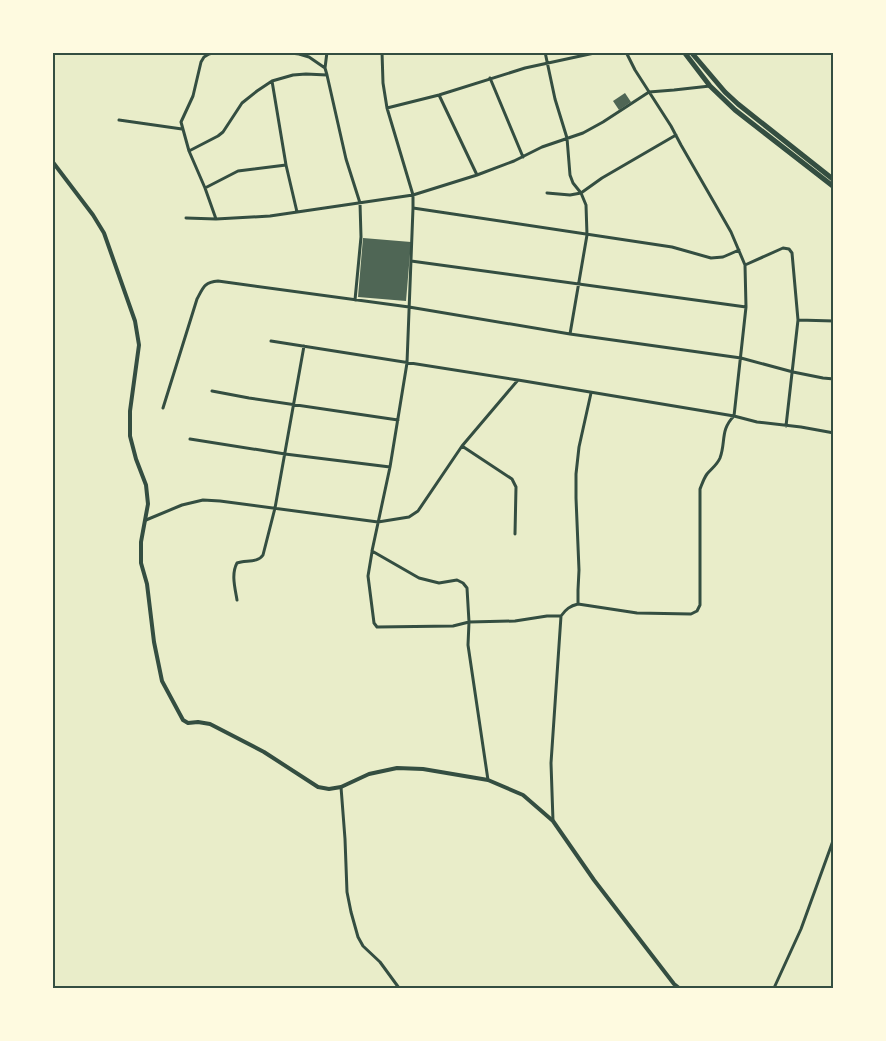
<svg xmlns="http://www.w3.org/2000/svg" width="886" height="1041" font-family="'Archivo Narrow',sans-serif">
	<style>
		.building { fill: #4f6655 }
		.lines { fill: none; stroke-linecap: round; stroke-linejoin: round }
		.minor { stroke: #344e41; stroke-width: 3 }
		.tertiary { stroke: #344e41; stroke-width: 4 }
		.trunk { stroke: #344e41; stroke-width: 5 }
		.neatline { fill: none; stroke: #344e41; stroke-width: 2 }
	</style>
	<rect width="100%" height="100%" fill="#e9edc9"/>
	<path class="building" d="M625,93l6,9 -12,8 -6,-9z
		M363,238l48,4 -5,59 -48,-4z"/>
	<g class="lines">
		<path class="minor" d="M216,52l-7,2 -5,3 -3,5 -8,34 -12,26 8,29 16,37 33,-17 48,-6
			M282,52l17,2 10,3 16,11 2,7 19,84 14,44 1,34 -6,63
			M382,52l1,31 4,25 26,87v13l-6,155 -17,104 -18,84 47,27 20,5 18,-3 6,3 4,5 2,34 -1,23 20,135
			M545,52l10,47 12,39 3,37 3,8 8,10 5,12 1,30 -17,99
			M325,68l2,-16
			M490,78l33,79
			M439,95l38,80
			M387,108l52,-13 86,-27 74,-16
			M119,120l63,9
			M189,151l29,-15 5,-4 19,-29 15,-12 15,-10
			M205,188l11,31
			M547,193l23,2 11,-2 21,-15 74,-43
			M413,208l259,39 39,11 12,-1 16,-7
			M297,212l-11,-47 -14,-84 21,-6 13,-1 21,1
			M186,218l30,1 54,-3 143,-21 64,-20 37,-14 28,-14 41,-14 20,-11 46,-30 25,-2 36,-4
			M411,261l335,46
			M745,265l38,-17 6,1 3,4 6,67 -12,106
			M798,320l36,1
			M271,341l247,39 216,36 23,6 44,5 33,6
			M212,391l37,7 149,22
			M163,408l34,-109c6,-11 7,-17 21,-18l191,26 161,27 171,24 52,14 30,6 11,1
			M190,439l95,15 105,13
			M462,446l50,33 4,8 -1,47
			M834,496v7
			M146,520l36,-15 21,-5 17,1 158,21 31,-5 9,-6 44,-65 56,-66
			M372,552l-4,24 6,47 3,4 76,-1 16,-4 46,-1 32,-5h14
			M237,600c-2,-12 -6,-26 0,-37 9,-3 21,0 26,-8l12,-47 29,-162
			M578,604v-14l1,-20 -3,-72v-24l3,-27 12,-54
			M341,787l4,52 2,53 4,20 7,25 5,9 17,16 19,26
			M553,821l-2,-58 10,-147c5,-7 9,-10 17,-12l59,9 54,1 6,-3 3,-6v-116c2,-5 4,-11 7,-15 5,-6 10,-9 13,-16 6,-16 0,-28 14,-42l12,-109 -1,-42 -14,-33 -16,-28 -34,-59 -10,-19 -36,-56 -9,-18
			M774,988l27,-59 33,-91"/>
		<path class="tertiary" d="M52,161l41,54 11,18 31,88 4,24 -9,66v25l6,23 10,26 2,19 -7,38v21l6,21 7,58 8,39 21,39 5,3 10,-1 12,2 54,28 54,35 11,2 12,-2 28,-13 28,-6 26,1 65,11 35,15 30,26 41,59 80,104 5,4"/>
		<path class="trunk" d="M684,52l26,34 25,24 99,77
			M691,52l34,40 13,12 96,76"/>
	</g>
	<rect width="886" height="1041" fill="none" stroke="#fefae0" stroke-width="108"/>
	<rect x="54" y="54" width="778" height="933" class="neatline"/>
</svg>
